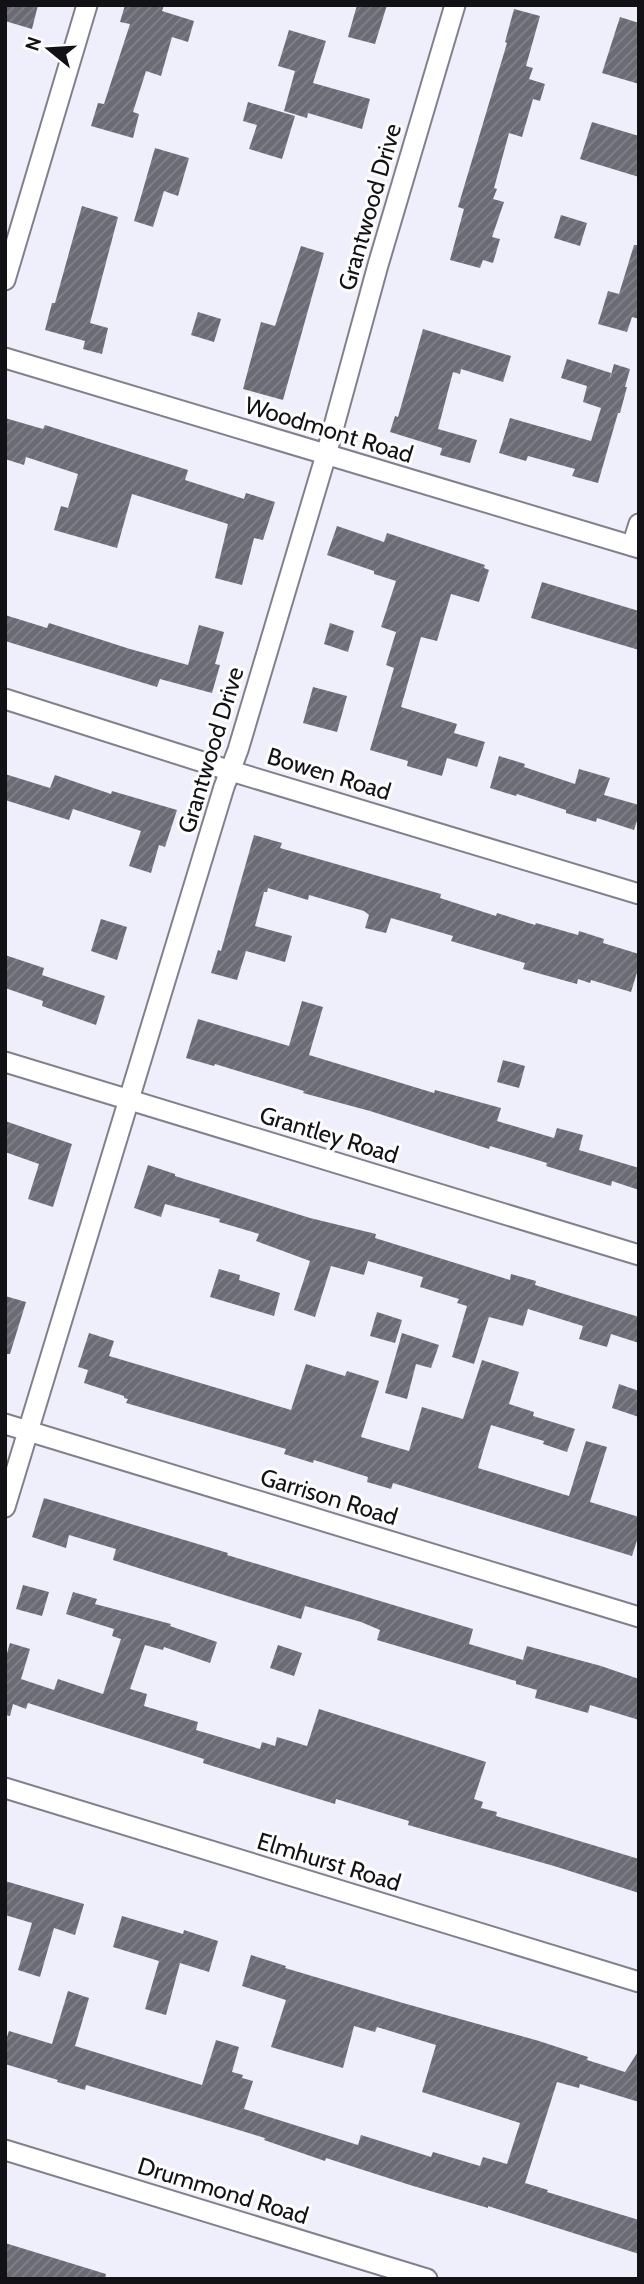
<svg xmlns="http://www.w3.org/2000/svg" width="644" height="2284" font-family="Cabin,sans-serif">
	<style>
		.building { fill: url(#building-hatch) }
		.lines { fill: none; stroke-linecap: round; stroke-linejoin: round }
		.street-casing { stroke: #81818c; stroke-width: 23 }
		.street { stroke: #fff; stroke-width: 19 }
		.labels { text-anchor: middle; stroke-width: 6; stroke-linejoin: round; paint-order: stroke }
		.street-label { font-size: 24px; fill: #121216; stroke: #fdfdfd }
	</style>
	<defs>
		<pattern id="building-hatch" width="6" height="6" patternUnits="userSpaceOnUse" patternTransform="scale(1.75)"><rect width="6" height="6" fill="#6b6b75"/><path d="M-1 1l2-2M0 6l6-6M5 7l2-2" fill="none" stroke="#828289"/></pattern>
	</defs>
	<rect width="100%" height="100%" fill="#eeeffb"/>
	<path class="building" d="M5,5h33l-6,24 -27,-8z
		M125,5h39l-2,6 32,10 -6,21 -16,-5 -11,39 -15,-5 -13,41 6,2 -6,24 -42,-12 7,-23 6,1 26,-80 -10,-2z
		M357,5h30l-12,39 -27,-7z
		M514,9l26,7 -14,50 7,2 -4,11 16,5 -5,17 -7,-2 -11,38 -13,-4 -15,55 3,1 -4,10 11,3 -12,35 8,2 -7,24 -10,-3 -3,8 -30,-8 14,-51 -6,-2 49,-164 -2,-1z
		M620,17l19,6v61l-37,-11z
		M289,30l37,11 -13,42 57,16 -8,30 -54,-16 -1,5 -23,-7 11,-40 -17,-5z
		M248,102l47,14 -13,43 -33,-10 8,-24 -14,-4z
		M592,122l47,14v41l-59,-18z
		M155,148l34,10 -11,38 -14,-5 -11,36 -19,-6z
		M82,206l36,11 -28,106 18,5 -6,26 -19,-5 2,-8 -40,-11 7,-27h3z
		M561,215l26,8 -7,23 -26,-8z
		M634,245h5v74l-7,-2 -5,15 -29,-8 10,-33 11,3z
		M301,246l23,7 -41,147 -40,-11 18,-67 14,4z
		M198,312l23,7 -7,23 -23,-7z
		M423,329l88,27 -8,26 -42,-13 -1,5 -7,-2 -15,57 39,11 -7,23 -30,-8 2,-7 -52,-16 5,-16 3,1z
		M567,359l44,14 -2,9 5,-18 16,5 -5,18h2l-7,26h-2l-20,70 -26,-7 3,-7 -47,-13 -2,5 -27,-8 11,-35 81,23 10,-33 -18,-6 4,-16 -26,-8z
		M5,418l38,11 2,-4 143,45 -3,10 59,19 2,-6 29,9 -12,38 -9,-2 -12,47 -27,-7 13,-54 -83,-26 -13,-4 -15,54 -63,-18 7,-24 7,2 10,-34 -52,-17 -2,8 -19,-6z
		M337,526l47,16 3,-9 98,32 -1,3 5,2 -10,32 -28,-8 -14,47 -16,-4 -20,70 56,17 -3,9 31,9 -8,25 -30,-9 -5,18 -35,-10 1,-5 -38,-11 24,-82 -8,-3 10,-33 -15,-5 15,-46 -22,-7v-3l-47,-16z
		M542,582l97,29v39l-108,-32z
		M5,615l42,13 2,-5 81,26 58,16 11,-40 25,7 -9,32 5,1 -8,28 -52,-14 -3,8 -152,-46z
		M330,623l24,8 -6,21 -24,-8z
		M313,687l34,9 -10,36 -34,-9z
		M499,756l26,8 -1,3 51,17 4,-15 31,9 -6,17 35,10v10l-5,15 -37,-12 -1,4 -30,-9v-3l-49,-16 -1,2 -26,-8z
		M5,774l45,14 5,-13 56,19 1,-3 65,19 -12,37 -6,-2 -8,28 -22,-7 12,-35 -68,-22 -4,11 -64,-20z
		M254,835l28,8 -2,5 161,46 -1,4 56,18 1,-3 38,12 1,-2 42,12 1,-4 25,8 -1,4 36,11v12l-8,26 -40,-12 -1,3 -12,-4 -1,5 -54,-15 2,-6 -74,-22 2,-5 -62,-18 -5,15 -21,-5 4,-13 -5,-4 -55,-16 -1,5 -40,-12 -1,4h-3l-9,34 37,10 -7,26 -39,-11 -9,29 -26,-7 7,-23 3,1z
		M101,919l26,8 -10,33 -26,-9z
		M5,955l39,13 -2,7 63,21 -9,29 -54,-19 1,-5 -38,-13z
		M302,1001l21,6 -14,48 125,38 1,-3 66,18 -4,13 57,17 3,-10 26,7 -4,15 60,18v22l-27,-9 -1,5 -65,-20 1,-3 -57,-17 -1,3 -119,-38 -67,-18 1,-2 -89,-27 -1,2 -28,-8 12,-39 91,27z
		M503,1060l22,6 -6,22 -22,-6z
		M5,1121l67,23 -19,63 -25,-8 11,-35 -34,-12z
		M148,1165l27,9v2l135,42 66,16 -1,4 135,42 1,-6 25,7 -1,4 104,32v26l-28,-9 -4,13 -28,-8 4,-13 -55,-17 -5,17 -34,-9 -15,47 -22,-7 15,-51 -10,-3 2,-4 -39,-12 3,-10 -55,-16 -4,14 -33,-9 -16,51 -21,-7 16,-49 -54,-20 3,-7 -40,-12 1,-3 -55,-15 -4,13 -27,-9z
		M219,1269l21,6 -1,5 41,13 -6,23 -64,-19z
		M5,1296l21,6 -16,52h-5z
		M377,1312l25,8 -7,23 -25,-7z
		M89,1333l25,8 -5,15 182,54 15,-46 39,12 2,-5 32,10 -18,56 48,14 13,-44 41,12 19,-59 37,12 -10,32 25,8 -1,4 42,13 -8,23 -24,-8 1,-3 -53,-16 -13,43 91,28 17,-55 21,6 -17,55 49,15v17l-7,22 -239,-73 -2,6 -24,-7 1,-5 -54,-17 -1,3 -29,-9 2,-5 -160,-46 2,-4 -4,-1v-2l-40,-13 4,-13 -10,-3z
		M402,1333l37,12 -8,23 -15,-4 -9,35 -22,-6z
		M619,1384l20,7v26l-27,-9z
		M44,1498l184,55 -1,2 246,74 -4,15 54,16 4,-14 74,20 38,13v41l-49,-15 -2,8 -53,-15 2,-8 -21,-6v-3l-139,-41 3,-10 -19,-8 -56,-16 -4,13 -188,-59 3,-11 -47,-14 -3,13 -34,-11z
		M23,1585l26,7 -7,24 -26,-7z
		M73,1592l24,7 -2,5 76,20 -1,2 47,16 -7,21 -46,-16 -1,3 -18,-5 -15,44 17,5 -3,12 54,16 -2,8 64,19 2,-7 13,4 2,-9 30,9 12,-37 167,53 -12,37 9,3 -2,6 16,4 -1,4 143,43v34l-85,-27 -146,-41 1,-4 -73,-22 -1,5 -84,-26 -48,-15 1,-4 -176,-56 -2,6 -13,-5 -3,12 -5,-1v-55l5,-17 20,6 -9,30 33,11 4,-11 45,15 18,-55 -9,-3 2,-7 -48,-15z
		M278,1645l24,8 -8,23 -24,-8z
		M5,1881l79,23 -9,31 -21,-7 -14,49 -22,-7 14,-47 -27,-8z
		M122,1916l61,18 1,-4 34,11 -9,31 -29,-9 -14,52 -21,-6 14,-48 -46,-14z
		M251,1955l35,11 -1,2 118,35 136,38 49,16 -1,3 38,12 14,-22v52l-59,-18 -1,4 -22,-6 -32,101 23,7 -1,2 92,28v34l-151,-48v2l-78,-23 -84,-27 -1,3 -61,-21 1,-2 -79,-24 -100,-29 -1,5 -28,-8 1,-2 -53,-16v-21l4,-12 43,13 16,-53 21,7 -14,48 127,39 14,-45 23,7 -7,25 11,3 -1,3 11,3 -9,28 114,36 3,-10 70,22 2,-5 47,14 3,-9 24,7 13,-41 -98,-31 14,-47 -59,-18 -2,5 -21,-6 -11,42 -72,-21 15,-47 -44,-14z
		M5,2243l101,31 -1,5h-100z"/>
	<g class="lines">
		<defs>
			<path id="street" d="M5,280l82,-275
				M5,358l634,190
				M632,546l7,-22
				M5,699l226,72 408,123
				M5,1062l634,193
				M5,1424l634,193
				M5,1507l219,-720 14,-37 88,-295 52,-190 77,-260
				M5,1788l634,194
				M5,2150l422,129"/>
		</defs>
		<use href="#street" class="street-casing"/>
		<use href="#street" class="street"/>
	</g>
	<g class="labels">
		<g class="street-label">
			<text transform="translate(370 207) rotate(-74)" y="8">Grantwood Drive</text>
			<text transform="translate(329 430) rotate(17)" y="8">Woodmont Road</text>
			<text transform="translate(211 750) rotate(-73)" y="8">Grantwood Drive</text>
			<text transform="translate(329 774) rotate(17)" y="8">Bowen Road</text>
			<text transform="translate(329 1135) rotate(17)" y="8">Grantley Road</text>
			<text transform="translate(329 1497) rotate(17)" y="8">Garrison Road</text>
			<text transform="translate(329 1862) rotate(17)" y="8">Elmhurst Road</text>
			<text transform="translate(223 2191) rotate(17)" y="8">Drummond Road</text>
		</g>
	</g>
	<rect width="644" height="2284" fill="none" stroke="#121216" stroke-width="14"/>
	<g transform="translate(49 49) rotate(288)" stroke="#fdfdfd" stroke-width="5" paint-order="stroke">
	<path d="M0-5L12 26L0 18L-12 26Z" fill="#121216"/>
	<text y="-10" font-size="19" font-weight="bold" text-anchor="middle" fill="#121216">N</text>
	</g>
</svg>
